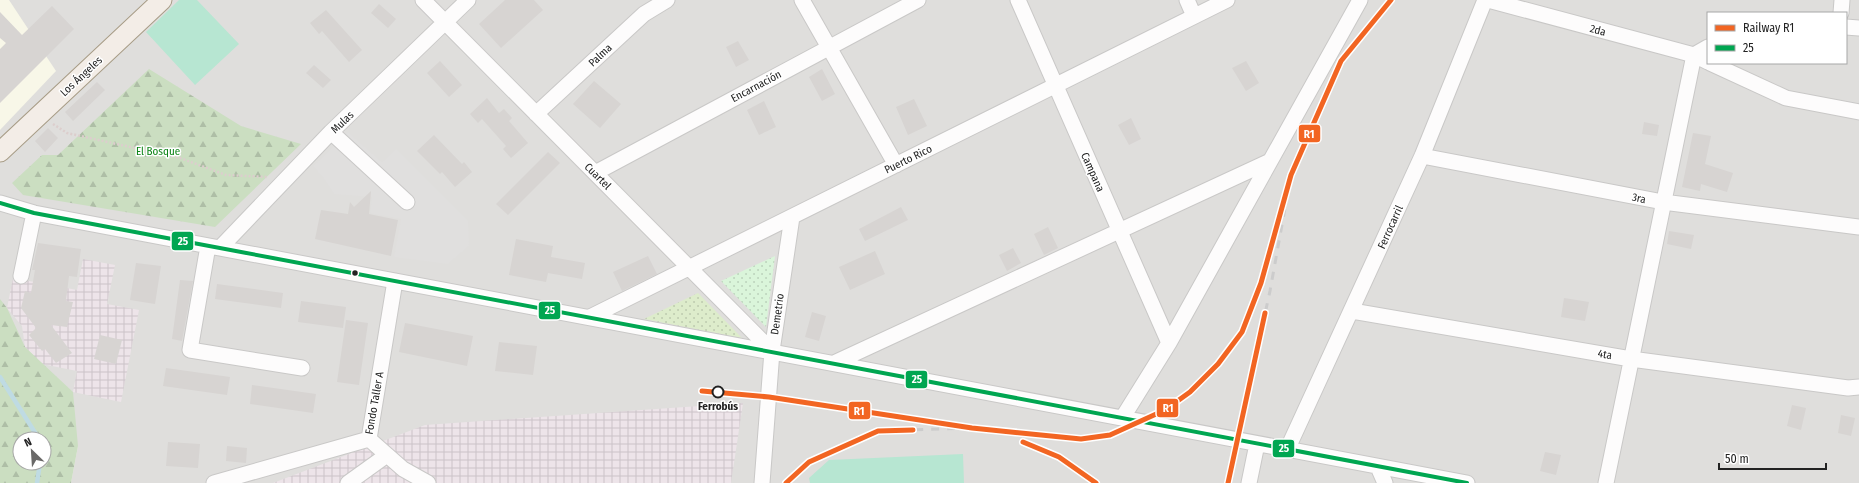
<svg xmlns="http://www.w3.org/2000/svg" width="1859" height="483" font-family="'Fira Sans Condensed',sans-serif">
	<style>
		.residential { fill: #dfdedc; fill-rule: evenodd }
		.industrial { fill: url(#industrial-grid) }
		.education { fill: #f8f7e8 }
		.grass { fill: url(#grass-dots) }
		.forest { fill: url(#forest-firs); fill-rule: evenodd }
		.park { fill: url(#park-dots) }
		.pitch { fill: #b7e6d2 }
		.parking { fill: #e0dfde }
		.lines { fill: none; stroke-linecap: round; stroke-linejoin: round }
		.stream { stroke: #bfdbe3; stroke-width: 4.5 }
		.building { fill: #d7d4d2 }
		.minor-casing { stroke: #c9c8c7; stroke-width: 17 }
		.major-casing { stroke: #a79c86; stroke-width: 21 }
		.path { stroke: #dccecd; stroke-width: 2.5; stroke-dasharray: 2 2; stroke-linecap: butt }
		.minor { stroke: #fdfcfc; stroke-width: 15 }
		.major { stroke: #f3ede7; stroke-width: 19 }
		.rail { stroke: #ccc; stroke-width: 3; stroke-dasharray: 8 8; stroke-linecap: butt }
		.bus-1-casing { stroke: #fff; stroke-width: 7 }
		.bus-1 { stroke: #00a651; stroke-width: 4 }
		.rail-1-casing { stroke: #fff; stroke-width: 8 }
		.rail-1 { stroke: #f26522; stroke-width: 5 }
		.bus-dot { fill: #222; stroke: #fff; stroke-width: 1.5 }
		.stop-dot { fill: #fff; stroke: #222; stroke-width: 2 }
		.labels { text-anchor: middle; stroke-width: 3; stroke-linejoin: round; paint-order: stroke }
		.street-label { font-size: 11px; fill: #222; stroke: #fff }
		.park-label { font-size: 11px; fill: #0c8416; stroke: #fff }
		.stop-label { font-size: 11px; font-weight: bold; fill: #222; stroke: #fff }
		.line-badge { stroke: #fff; stroke-width: 1.5 }
		.badge-label { font-size: 11px; text-anchor: middle; font-weight: bold; fill: #fff }
	</style>
	<defs>
		<pattern id="industrial-grid" width="8" height="8" patternUnits="userSpaceOnUse"><rect width="8" height="8" fill="#ede4e9"/><path d="M0 4h8M4 0v8" fill="none" stroke="#cbc3c8"/></pattern>
		<pattern id="grass-dots" width="8" height="8" patternUnits="userSpaceOnUse"><rect width="8" height="8" fill="#ddeccb"/><path d="M2 2h.1M6 6h.1" fill="none" stroke="#bdcaae" stroke-width="1.8" stroke-linecap="round"/></pattern>
		<pattern id="forest-firs" width="22" height="20" patternUnits="userSpaceOnUse"><rect width="22" height="20" fill="#cbdec1"/><path d="M5 1l3.5 6h-7zM16 11l3.5 6h-7z" fill="#aebea6"/></pattern>
		<pattern id="park-dots" width="8" height="8" patternUnits="userSpaceOnUse"><rect width="8" height="8" fill="#daf5da"/><path d="M2 2h.1M6 6h.1" fill="none" stroke="#bbd2bb" stroke-width="1.8" stroke-linecap="round"/></pattern>
	</defs>
	<rect width="100%" height="100%" fill="#f0eeeb"/>
	<path class="residential" d="M0,0h1859v483h-1788l7,-37 -78,-126zM1708,13h138v50h-138z"/>
	<path class="industrial" d="M83,259l32,6 -8,39 32,6 -18,92 -48,-10 4,-21 -35,-7 -17,-17 -3,-21 -15,-18 6,-30 64,12z
		M743,403l-12,80h-458l152,-58z"/>
	<path class="education" d="M0,0h9l47,71 -56,59z"/>
	<path class="grass" d="M698,293l44,45 -98,-19z"/>
	<path class="forest" d="M149,69l92,57 60,18 -86,83 -192,-32 -11,-12 30,-28h16z
		M0,299l7,9 18,39 48,45 5,54 -7,37h-71zM20,439h24v24h-24z"/>
	<path class="park" d="M775,256l-9,71 -45,-46z"/>
	<path class="pitch" d="M179,0h18l42,44 -44,41 -49,-53z
		M963,454l1,29h-154l-1,-5 20,-18z"/>
	<path class="parking" d="M348,132l34,30 14,-13 72,72 1,25 -21,18 -54,-7 7,-38 -31,-6 2,-16 -38,-3 -10,-15 -11,-13z"/>
	<g class="lines">
		<path class="stream" d="M0,377l39,62
			M37,483l3,-20"/>
	</g>
	<path class="building" d="M505,0h29l9,10 -42,38 -22,-24z
		M379,4l17,15 -8,9 -17,-15z
		M52,6l22,23 -74,74v-54l6,-6 -6,-5v-26l22,23z
		M326,10l36,40 -13,12 -27,-31 -3,3 -9,-11z
		M738,41l11,19 -13,7 -10,-20z
		M440,61l22,24 -13,12 -22,-24z
		M1246,61l13,22 -13,8 -14,-23z
		M314,65l17,15 -8,8 -17,-15z
		M822,69l13,25 -13,7 -13,-24z
		M594,81l27,23 -21,24 -27,-24z
		M97,82l8,8 -32,31 -8,-9z
		M487,98l12,15 5,-4 8,9 -3,3 19,22 -17,15 -8,-9 3,-3 -24,-27 -4,4 -8,-9z
		M914,99l13,27 -19,9 -12,-28z
		M764,101l12,26 -17,8 -12,-25z
		M1131,118l10,21 -12,6 -11,-20z
		M1644,122l15,3 -2,11 -15,-2z
		M48,128l10,10 -13,14 -10,-11z
		M1693,133l18,3 -6,28 28,9 -6,19 -26,-8 -1,7 -18,-4z
		M434,135l28,29 2,-2 8,10 -17,15 -13,-15 -2,2 -23,-23z
		M548,152l12,11 -52,52 -12,-11z
		M371,191l-2,23 29,6 -7,36 -76,-17 6,-29 27,4 2,-12 4,5z
		M901,207l7,13 -43,21 -6,-12z
		M1048,227l10,21 -14,7 -10,-21z
		M1669,231l25,4 -3,14 -24,-5z
		M516,239l37,7 -2,11 34,6 -3,16 -34,-6 -2,9 -37,-7z
		M38,243l43,6 -4,28 -8,-1 -3,25 7,1 -6,25 -16,-2 21,28 -16,10 -11,-14 -3,2 -13,-16 7,-7 -15,-20 4,-17 6,2 4,-23h-3z
		M1013,248l8,15 -14,8 -8,-16z
		M875,251l10,23 -35,16 -11,-23z
		M648,256l9,18 -35,17 -9,-19z
		M136,263l25,3 -6,38 -25,-4z
		M180,280l13,1 -11,60 -10,-2z
		M217,284l66,9 -2,15 -66,-9z
		M1564,298l25,4 -4,19 -24,-4z
		M301,301l45,6 -3,21 -45,-6z
		M812,312l14,4 -7,25 -14,-4z
		M346,320l22,3 -9,62 -22,-3z
		M405,323l68,13 -6,30 -68,-14z
		M100,335l22,5 -6,24 -22,-5z
		M499,342l38,4 -4,29 -38,-4z
		M166,368l64,9 -3,18 -64,-9z
		M252,385l64,9 -3,19 -63,-9z
		M1792,405l14,3 -5,22 -14,-4z
		M1841,415l14,3 -4,18 -13,-3z
		M168,442l32,2 -2,24 -32,-2z
		M227,446l20,2 -1,15 -20,-2z
		M1545,452l16,3 -5,20 -16,-4z"/>
	<g class="lines">
		<defs>
			<path id="minor" d="M423,0l349,351
				M802,0l94,165
				M1018,0l151,343
				M1187,0l7,16
				M1488,0l206,55 14,7
				M1841,13l1,-13
				M1846,27l13,1
				M1710,63l76,35 73,14
				M536,114l108,-100 23,-14
				M331,132l76,70
				M1422,156l241,46 196,25
				M595,173l323,-173
				M0,203l34,10 1433,270
				M208,246l-18,104 112,18
				M220,248l111,-116 137,-132
				M21,276l13,-63
				M1352,311l279,48 217,29 11,-1
				M590,317l637,-317
				M834,363l434,-201
				M1123,417l46,-74 191,-343
				M369,439l34,30 25,14
				M1287,450l135,-294 63,-156
				M1378,467l7,16
				M214,483l155,-44 26,-158
				M348,483l39,-28
				M762,483l10,-132 20,-134
				M1249,483l8,-39
				M1606,483l88,-428 14,-8"/>
			<path id="major" d="M0,152l162,-152"/>
		</defs>
		<use href="#minor" class="minor-casing"/>
		<use href="#major" class="major-casing"/>
		<path class="path" d="M53,124l14,9 113,25 46,17 42,2"/>
		<use href="#minor" class="minor"/>
		<use href="#major" class="major"/>
		<path class="rail" d="M786,483l23,-21 69,-31 94,-3
			M1228,483l42,-192 21,-116"/>
		<defs>
			<path id="bus-1" d="M0,203l34,10 1433,270"/>
		</defs>
		<use href="#bus-1" class="bus-1-casing"/>
		<use href="#bus-1" class="bus-1"/>
		<defs>
			<path id="rail-1" d="M702,391l67,6 203,31 109,11 29,-4 55,-25 25,-18 28,-28 24,-32 19,-49 30,-108 50,-114 50,-61
				M1023,442l36,15 37,26
				M786,483l23,-21 69,-31 35,-1
				M1228,483l37,-170"/>
		</defs>
		<use href="#rail-1" class="rail-1-casing"/>
		<use href="#rail-1" class="rail-1"/>
	</g>
	<circle class="bus-dot" cx="355" cy="273" r="3.5"/>
	<circle class="stop-dot" cx="718" cy="392" r="5.5"/>
	<g class="labels">
		<g class="street-label">
			<text transform="translate(1598 30) rotate(15)" y="4">2da</text>
			<text transform="translate(600 55) rotate(-43)" y="4">Palma</text>
			<text transform="translate(81 76) rotate(-43)" y="4">Los Ángeles</text>
			<text transform="translate(756 86) rotate(-28)" y="4">Encarnación</text>
			<text transform="translate(342 122) rotate(-44)" y="4">Mulas</text>
			<text transform="translate(908 159) rotate(-26)" y="4">Puerto Rico</text>
			<text transform="translate(1093 172) rotate(66)" y="4">Campana</text>
			<text transform="translate(598 176) rotate(45)" y="4">Cuartel</text>
			<text transform="translate(1639 198) rotate(11)" y="4">3ra</text>
			<text transform="translate(1390 227) rotate(-66)" y="4">Ferrocarril</text>
			<text transform="translate(777 314) rotate(-82)" y="4">Demetrio</text>
			<text transform="translate(1605 354) rotate(10)" y="4">4ta</text>
			<text transform="translate(374 403) rotate(-80)" y="4">Fondo Taller A</text>
		</g>
		<g class="park-label">
			<text x="158" y="155">El Bosque</text>
		</g>
		<g class="stop-label">
			<text x="718" y="410">Ferrobús</text>
		</g>
	</g>
	<g class="line-badge">
		<rect x="1298" y="124" width="23" height="19" rx="4" fill="#f26522"/>
		<rect x="171" y="231" width="23" height="20" rx="4" fill="#00a651"/>
		<rect x="538" y="301" width="23" height="19" rx="4" fill="#00a651"/>
		<rect x="905" y="370" width="23" height="19" rx="4" fill="#00a651"/>
		<rect x="1156" y="398" width="23" height="20" rx="4" fill="#f26522"/>
		<rect x="848" y="401" width="23" height="19" rx="4" fill="#f26522"/>
		<rect x="1272" y="439" width="23" height="19" rx="4" fill="#00a651"/>
	</g>
	<g class="badge-label">
		<text x="1309" y="138">R1</text>
		<text x="183" y="245">25</text>
		<text x="550" y="314">25</text>
		<text x="917" y="383">25</text>
		<text x="1168" y="412">R1</text>
		<text x="859" y="415">R1</text>
		<text x="1284" y="452">25</text>
	</g>
	<rect x="1707" y="12" width="140" height="52" fill="#ffffff" stroke="#a7a7a7"/>
	<rect x="1715" y="25" width="20" height="6" fill="#f26522" stroke="#a7a7a7"/>
	<text x="1743" y="32" font-size="12" fill="#222222">Railway R1</text>
	<rect x="1715" y="45" width="20" height="6" fill="#00a651" stroke="#a7a7a7"/>
	<text x="1743" y="52" font-size="12" fill="#222222">25</text>
	<g transform="translate(32 451) rotate(335)"><circle r="19" fill="#ffffff" stroke="#a7a7a7"/>
	<path d="M0-3L7 15L0 10L-7 15Z" fill="#6a6968"/>
	<text y="-6" font-size="11" font-weight="bold" text-anchor="middle" fill="#222222">N</text>
	</g>
	<path d="M1719 463v6h107v-6" fill="none" stroke="#222222" stroke-width="2"/>
	<text x="1725" y="463" font-size="12" fill="#222222" stroke="#ffffff" stroke-width="3" paint-order="stroke">50 m</text>
</svg>
